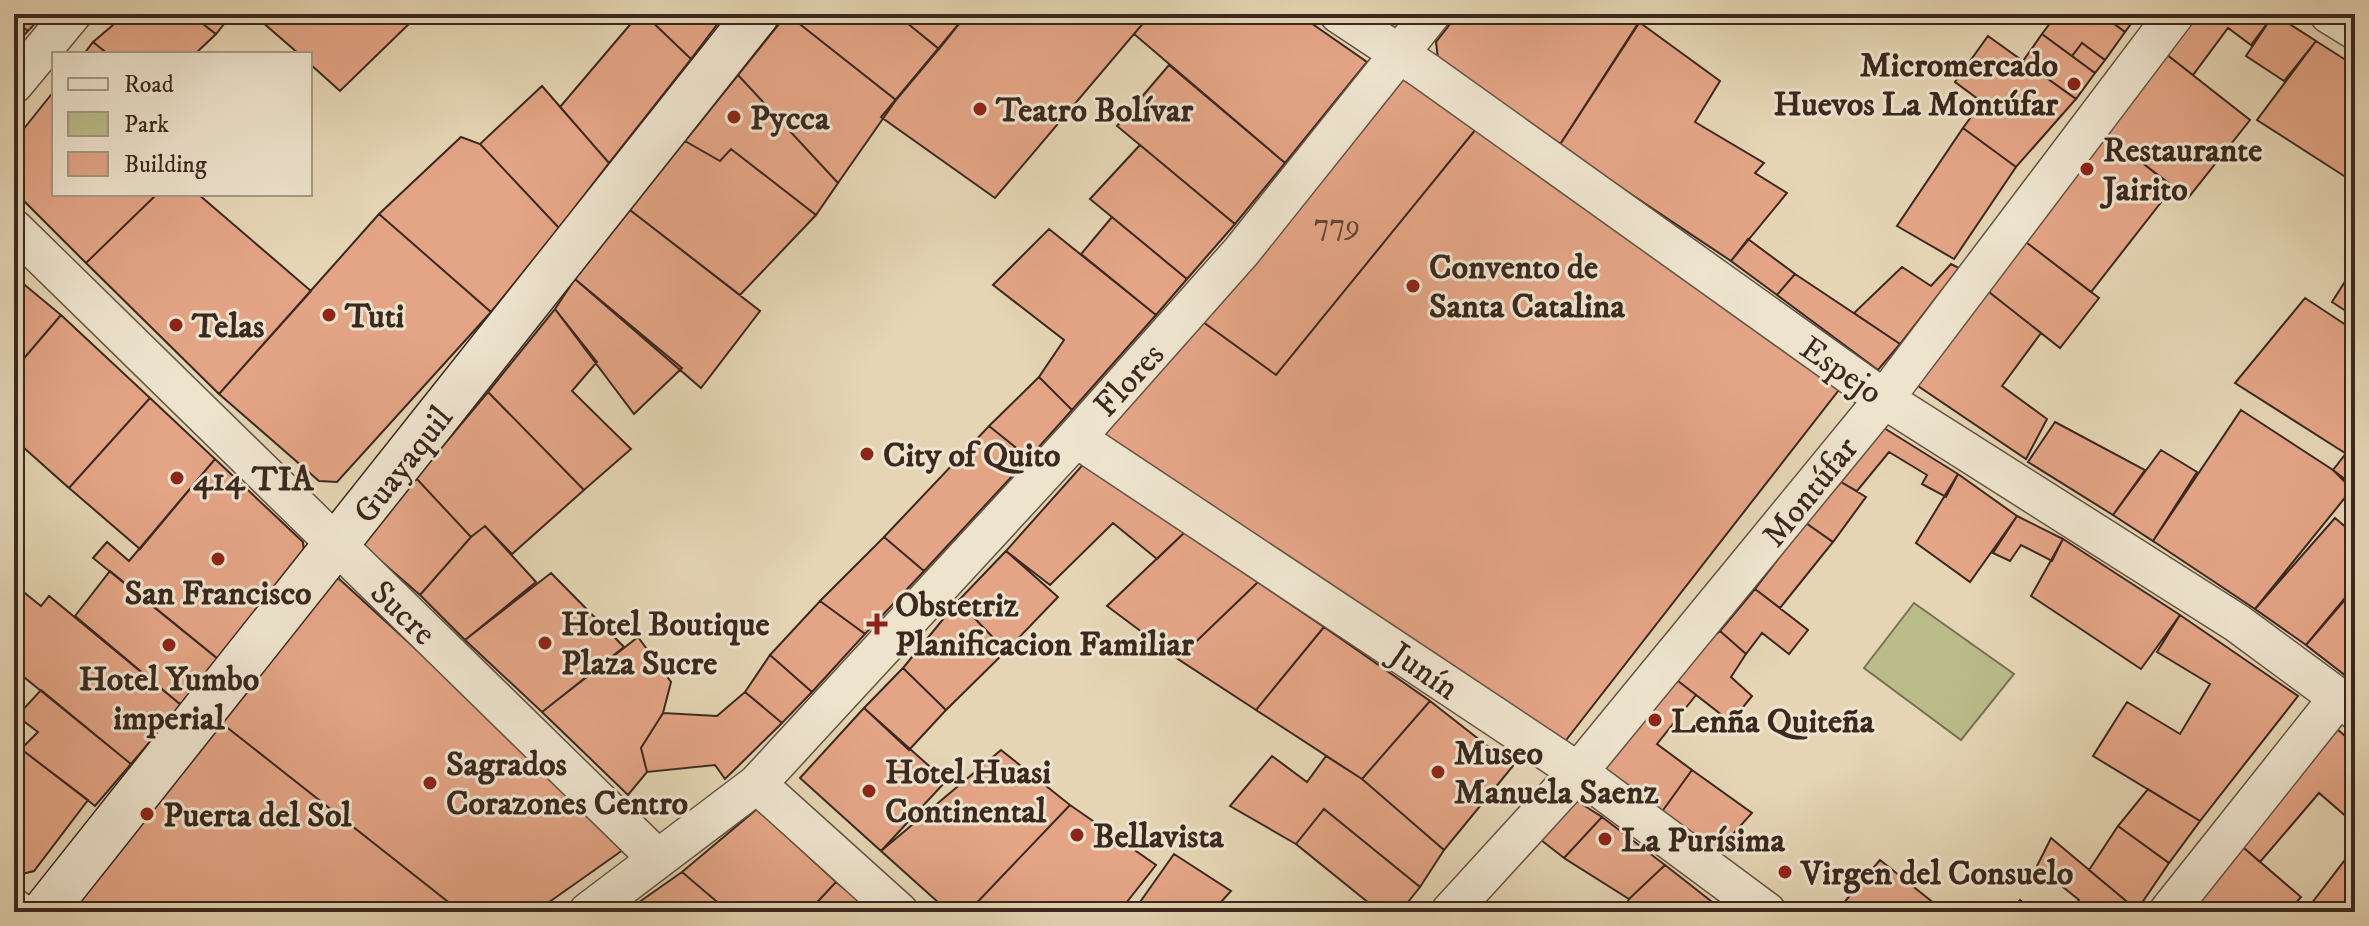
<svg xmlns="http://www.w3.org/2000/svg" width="2369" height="926" font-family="'IM FELL DW Pica',serif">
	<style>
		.green { fill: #babc8a; stroke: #7a7254; stroke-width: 2 }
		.building { fill: #e4a586; stroke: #3b281f; stroke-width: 2 }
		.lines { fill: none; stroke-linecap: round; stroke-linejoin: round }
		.street-casing { stroke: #665344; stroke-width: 41 }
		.secondary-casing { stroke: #3b281f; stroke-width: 47 }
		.street { stroke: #eee4ce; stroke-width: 38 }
		.secondary { stroke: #eee4ce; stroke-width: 44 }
		.poi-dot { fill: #8f2418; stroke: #eee4ce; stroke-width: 3 }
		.labels { text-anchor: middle; stroke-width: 6; stroke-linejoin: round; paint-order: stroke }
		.number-label { font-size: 30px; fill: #654739 }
		.poi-label { font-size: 34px; font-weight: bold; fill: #3b281f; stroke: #eee4ce; text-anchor: start }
		.street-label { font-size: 34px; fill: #3b281f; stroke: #eee4ce }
	</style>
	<rect width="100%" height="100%" fill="#e5d5b4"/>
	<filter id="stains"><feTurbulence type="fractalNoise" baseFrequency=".0025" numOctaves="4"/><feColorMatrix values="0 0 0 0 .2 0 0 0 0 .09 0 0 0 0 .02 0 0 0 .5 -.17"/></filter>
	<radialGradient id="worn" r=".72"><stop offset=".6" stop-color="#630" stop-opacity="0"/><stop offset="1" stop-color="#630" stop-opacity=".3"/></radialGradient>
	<path class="green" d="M1914,603l100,71 -53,66 -97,-72z"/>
	<path class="building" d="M14,14h30l-16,17 -14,-10z
		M126,14h64l26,20 -21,20h-87l-15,-12z
		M190,14h42l-16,20z
		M253,14h155l6,5 -74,72 -30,-27v-10h-11z
		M639,14h5l47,45 -82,104 -49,-56z
		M644,14h81l-34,45z
		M787,14l109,86 -58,83 -100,-108z
		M787,14h109l43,35 -43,51z
		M896,14h71l-28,35z
		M967,14h184l-156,184 -114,-81z
		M1151,14h147l69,48 -82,101 -151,-129z
		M1373,14h38l-15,19z
		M1458,14h187l-86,132 -121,-87 -2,-17z
		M2057,14h44l24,18 -20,28 -23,-17 -10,13 -30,-22z
		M2101,14h37l-13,18z
		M2197,14h77l-23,31 -23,-17 -35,47 -27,-21z
		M2274,14l42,27 -32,40 -38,-25z
		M14,21l14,10 -14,15z
		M1639,22l81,59 -25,41 69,41 -9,10 32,20 -56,68 -172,-115z
		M2042,34l53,39 -19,26 -53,-38z
		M1988,36l88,63 -60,68 -53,-39 19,-26 -27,-20z
		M2316,41l39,25v117l-98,-63z
		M93,42l15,12h-24z
		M2082,43l23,17 -10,13 -23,-17z
		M2166,54l84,66 -62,78 -83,-64z
		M1169,65l116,98 -50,61 -118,-98z
		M1398,72l78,57 -200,246 -77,-56z
		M738,75l100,108 -22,32 -85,-66 -11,12 -35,-20z
		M542,86l67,77 -50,65 -79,-84z
		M54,91v103h103l-71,69 -72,-72v-50z
		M1963,128l53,39 -62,92 -57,-33z
		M1476,129l366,257 -279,358 -469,-307 105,-118 77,56z
		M2105,134l68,53 -82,105 -69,-53z
		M461,137l19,7 79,84 -68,84 -112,-98z
		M685,141l35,20 11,-12 85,66 -76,80 -110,-85z
		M1140,145l95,79 -48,55 -97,-80z
		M157,194h41l113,97 -92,103 -133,-131z
		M630,210l130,101 -59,77 -126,-109z
		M379,214l112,98 -154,170 -18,-1 -100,-87z
		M1112,217l75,62 -31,36 -75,-61z
		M1049,229l107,86 -84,95 -33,-33 25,-37 -71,-55z
		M1748,239l47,35 -18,21 -46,-34z
		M2022,239l77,59 -39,50 -76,-60z
		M1951,264l8,4 -59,76 -46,-31 48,-46 29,19z
		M2355,266v51l-23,-15z
		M1795,274l105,70 -22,26 -101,-75z
		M14,276l47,39 -47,55z
		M575,279l107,89 -48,46 -79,-105z
		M1984,288l57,45 -39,53 45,33 -21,40 -111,-75z
		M2305,298l50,33v111l-10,11 -110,-70z
		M555,309l42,53 -25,29 59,58 -47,41 -96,-98z
		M61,315l89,83 -81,90 -55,-49v-69z
		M1039,377l33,33 -43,48 -40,-32z
		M488,392l96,98 -72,64 -27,-28 -14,11 -55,-59z
		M150,398l65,61 -75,90 -71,-61z
		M2241,410l92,60 19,19 -97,120 -102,-68z
		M2055,422l90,48 -32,45 -85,-53z
		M989,426l40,32 -105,113 -40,-34z
		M1884,428l74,46 -12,23 -24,-13 5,-9 -38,-23 -32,39 -16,-9z
		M2355,442v45l-22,-17z
		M2161,450l36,22 -44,69 -40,-26z
		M215,459l88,83 2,19 -87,98 -125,-101 14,-16 22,19z
		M1087,460l100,70 -30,29 -44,-36 -63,62 -44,-34z
		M1958,474l59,42 -47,66 -54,-39z
		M416,478l55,59 -51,58 -62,-54z
		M1841,482l25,15 -33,45 -27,-19z
		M2017,516l46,23 -11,22 -31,-16 -11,16 -17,-8z
		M2335,518l20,17v51l-49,59 -51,-36z
		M1806,523l27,19 -53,66 -25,-19z
		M485,526l51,56 -71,58 -45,-45 51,-58z
		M1187,530l71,52 -80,77 -71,-53z
		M884,537l40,34 -59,63 -45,-33z
		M2063,539l117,76 -39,54 -110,-73z
		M1006,551l52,46 -52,54 -48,-50z
		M110,571l108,88 -37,46 -106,-89z
		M551,573l73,74 -82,65 -77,-72z
		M337,577l293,268 -95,67h-74l-242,-191z
		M1258,582l66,45 -68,83 -78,-51z
		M16,586l25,20 8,-10 132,109 -50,59 -117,-95z
		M2355,588v95l-49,-38z
		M1755,589l53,41 -19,24 -27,-21 -16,21 -26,-23z
		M820,601l45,33 -53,58 -42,-37z
		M958,601l48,50 -60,59 -43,-42z
		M2180,615l118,81 -98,125 -107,-65 34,-54 53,32 30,-50 -53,-32z
		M1324,627l106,74 -68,78 -106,-69z
		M1720,631l26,23 -15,23 21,19 -21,26 -62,-48z
		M638,637l33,45 -8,31 -22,35 6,24 -19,23 -86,-83z
		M770,655l42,37 -30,31 -37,-31z
		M903,668l43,42 -37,40 -45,-42z
		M1669,674l27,21 -39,49 35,26 -31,43 -65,-43z
		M41,690l90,74 -36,42 -74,-57 17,-17 -21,-16z
		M745,692l37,31 -57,56 -10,-14 -68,7 -6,-24 22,-35 54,3z
		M1430,701l83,65 -69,84 -82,-71z
		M864,708l82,73 -65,70 -81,-73z
		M219,721l242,191h-391z
		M2336,728l19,17v65l-7,8 -29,-25 -59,69 -23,-20z
		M21,749l67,51 -54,71 -20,5v-120z
		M1001,750l69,55 -102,107h-19l-68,-61z
		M1272,756l35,26 19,-26 36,23 82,71 -24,37 -96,-78 -28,35 -66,-38z
		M1692,770l60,43 -37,41 -54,-41z
		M2148,789l52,32 -31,42 -51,-37z
		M1569,796l33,21 -38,41 -32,-25z
		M1070,805l86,60 -37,47h-151z
		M757,809l79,73 -28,30h-79l-47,-40z
		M1324,809l96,78 -20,25h-20l-84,-68z
		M1602,817l63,48 -36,34 -65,-41z
		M2118,826l51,37 -32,47 -48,-40z
		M2051,838l86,72 -1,2h-66l9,-12 -42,-34z
		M2237,842l64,55 -13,15h-94l-10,-8z
		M1174,854l57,37 -19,21h-79z
		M2348,856l7,5v51h-50z
		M1880,860l65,52h-109z
		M1665,865l60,47h-103l7,-13z
		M682,872l47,40h-104z
		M836,882l37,30h-65z
		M2020,900l15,12h-24z"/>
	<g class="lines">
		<defs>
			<path id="street" d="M1339,14l86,57 459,328 353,224 118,87
				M2329,14l26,16
				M14,84l58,-70
				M14,229l644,630
				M1076,438l498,331 193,143
				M757,784l142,128
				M14,908l5,4
				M588,912l169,-128 319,-346 165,-186 190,-238
				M1450,912l128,-140 306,-373 291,-385
				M2168,912l171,-215"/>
			<path id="secondary" d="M44,912l713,-898"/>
		</defs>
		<use href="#street" class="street-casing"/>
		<use href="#secondary" class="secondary-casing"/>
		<use href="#street" class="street"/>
		<use href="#secondary" class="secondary"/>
	</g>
	<g class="poi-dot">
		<circle cx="2074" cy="84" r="8"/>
		<circle cx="980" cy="109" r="8"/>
		<circle cx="734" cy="117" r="8"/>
		<circle cx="2087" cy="169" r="8"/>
		<circle cx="1413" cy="286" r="8"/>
		<circle cx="329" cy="315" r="8"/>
		<circle cx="176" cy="325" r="8"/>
		<circle cx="867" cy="454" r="8"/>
		<circle cx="177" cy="478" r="8"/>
		<circle cx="218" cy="559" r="8"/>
		<path d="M873 612h8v8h8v8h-8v8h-8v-8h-8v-8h8z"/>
		<circle cx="545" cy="643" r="8"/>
		<circle cx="169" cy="645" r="8"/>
		<circle cx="1655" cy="720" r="8"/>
		<circle cx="1438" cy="772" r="8"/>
		<circle cx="430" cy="783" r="8"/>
		<circle cx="869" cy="791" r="8"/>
		<circle cx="147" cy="814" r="8"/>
		<circle cx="1077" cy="835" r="8"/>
		<circle cx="1605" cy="839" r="8"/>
		<circle cx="1785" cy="872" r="8"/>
	</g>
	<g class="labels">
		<g class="number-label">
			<text x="1337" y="234">779</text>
		</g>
		<g class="poi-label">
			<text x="2058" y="76" text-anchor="end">Micromercado<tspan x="2058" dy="39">Huevos La Montúfar</tspan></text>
			<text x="996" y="121">Teatro Bolívar</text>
			<text x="750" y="129">Pycca</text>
			<text x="2103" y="161">Restaurante<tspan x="2103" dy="39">Jairito</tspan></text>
			<text x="1429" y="278">Convento de<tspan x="1429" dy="39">Santa Catalina</tspan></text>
			<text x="345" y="327">Tuti</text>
			<text x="192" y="337">Telas</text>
			<text x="883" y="466">City of Quito</text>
			<text x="193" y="490">414 TIA</text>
			<text x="218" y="604" text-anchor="middle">San Francisco</text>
			<text x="895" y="616">Obstetriz<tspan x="895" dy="39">Planificacion Familiar</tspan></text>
			<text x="561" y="635">Hotel Boutique<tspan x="561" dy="39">Plaza Sucre</tspan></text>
			<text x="169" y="690" text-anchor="middle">Hotel Yumbo<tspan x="169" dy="39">imperial</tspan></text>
			<text x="1671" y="732">Lenña Quiteña</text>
			<text x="1454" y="764">Museo<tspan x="1454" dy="39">Manuela Saenz</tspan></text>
			<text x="446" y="775">Sagrados<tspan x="446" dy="39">Corazones Centro</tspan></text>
			<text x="885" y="783">Hotel Huasi<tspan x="885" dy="39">Continental</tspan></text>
			<text x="163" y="826">Puerta del Sol</text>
			<text x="1093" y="847">Bellavista</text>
			<text x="1621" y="851">La Purísima</text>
			<text x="1801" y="884">Virgen del Consuelo</text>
		</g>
		<g class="street-label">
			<text transform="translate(1842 369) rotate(35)" y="12">Espejo</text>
			<text transform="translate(1128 379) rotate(-48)" y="12">Flores</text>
			<text transform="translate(402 464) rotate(-52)" y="12">Guayaquil</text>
			<text transform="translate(1809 491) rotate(-51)" y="12">Montúfar</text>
			<text transform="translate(404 612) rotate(44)" y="12">Sucre</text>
			<text transform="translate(1425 670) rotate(34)" y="12">Junín</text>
		</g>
	</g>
	<rect width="2369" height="926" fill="none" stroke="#e5d5b4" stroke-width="48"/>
	<rect x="16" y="16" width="2337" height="894" fill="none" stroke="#3b281f" stroke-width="4"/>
	<rect x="24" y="24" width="2321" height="878" fill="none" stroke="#3b281f" stroke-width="2"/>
	<rect x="52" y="52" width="260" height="144" fill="#eee4ce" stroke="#a69988" stroke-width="2"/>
	<rect x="68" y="78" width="40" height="12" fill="#eee4ce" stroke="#a69988" stroke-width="2"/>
	<text x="124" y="92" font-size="24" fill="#3b281f">Road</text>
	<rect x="68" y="112" width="40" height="24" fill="#babc8a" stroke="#a69988" stroke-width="2"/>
	<text x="124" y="132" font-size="24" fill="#3b281f">Park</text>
	<rect x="68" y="152" width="40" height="24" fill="#e4a586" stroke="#a69988" stroke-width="2"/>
	<text x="124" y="172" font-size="24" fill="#3b281f">Building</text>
	<rect width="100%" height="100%" filter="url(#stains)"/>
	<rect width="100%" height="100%" fill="url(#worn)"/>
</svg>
